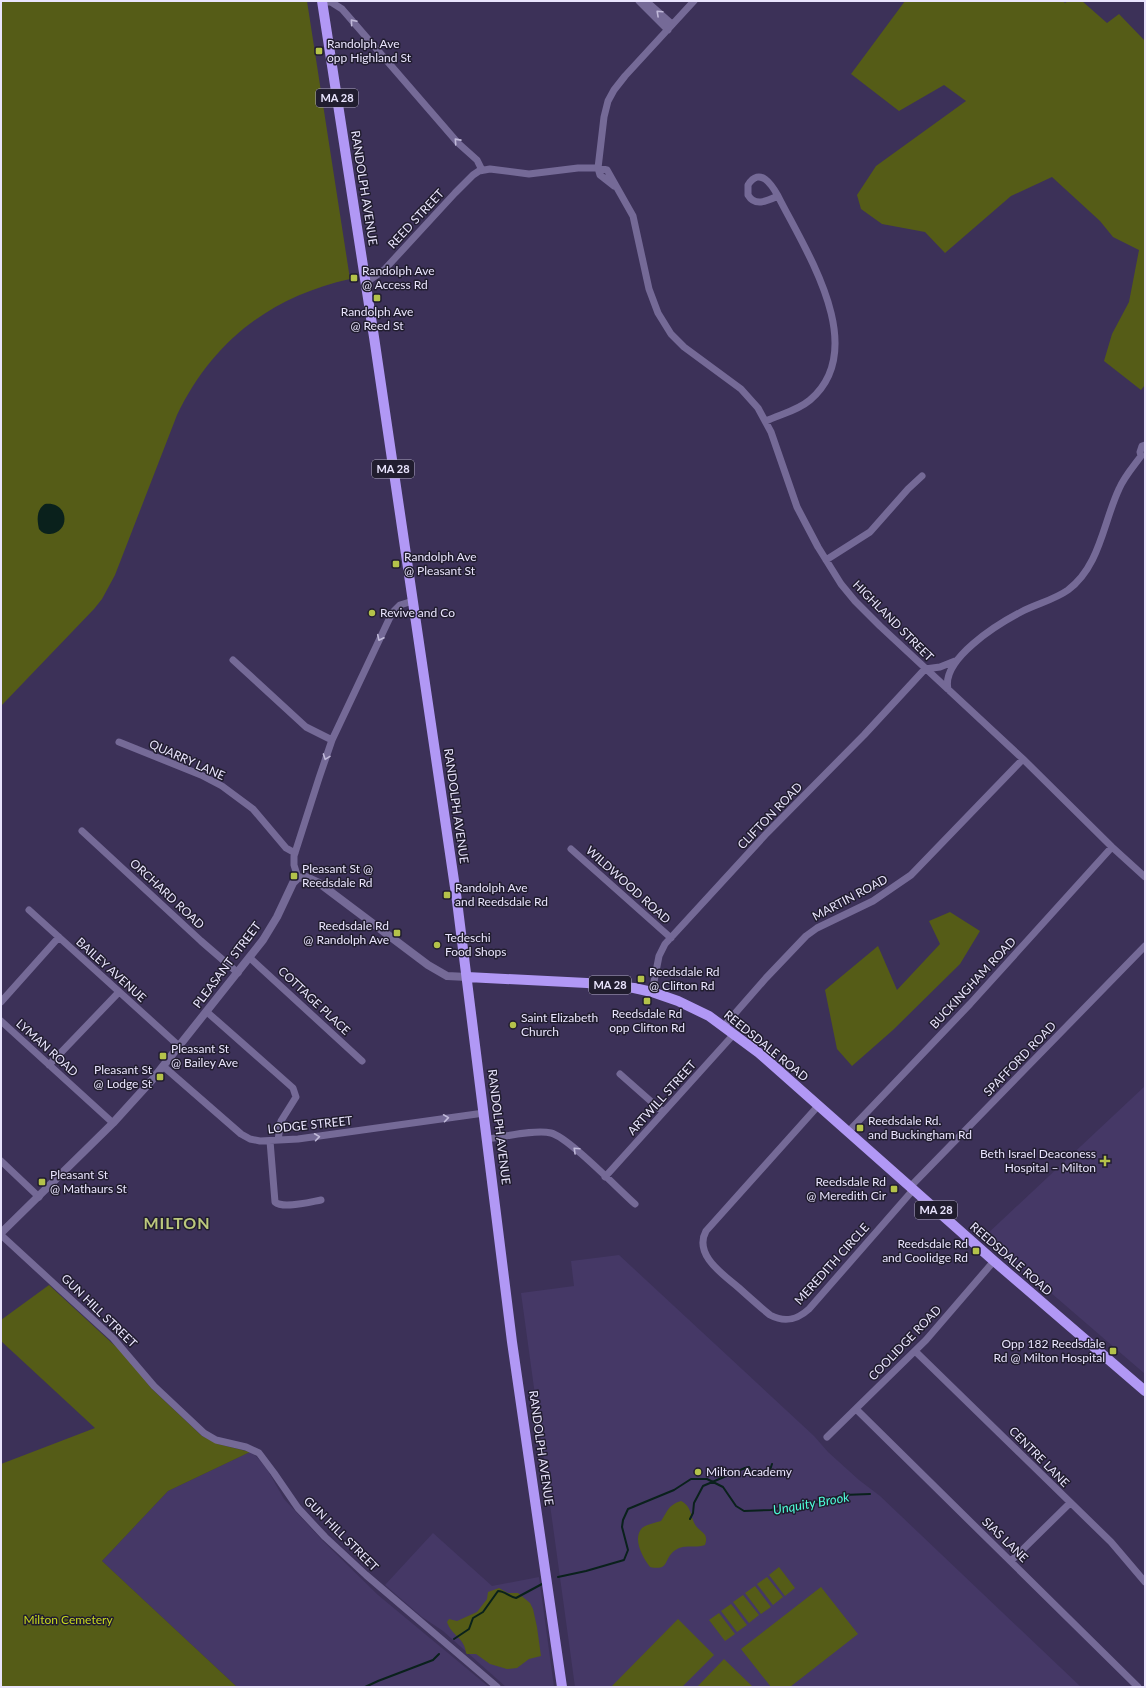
<svg xmlns="http://www.w3.org/2000/svg" width="1146" height="1688" font-family="Lato,sans-serif">
	<style>
		.built { fill: #453866 }
		.green { fill: #555c17 }
		.water { fill: #0a211c }
		.lines { fill: none; stroke-linecap: round; stroke-linejoin: round }
		.stream { stroke: #0a211c; stroke-width: 2 }
		.minor { stroke: #756a97; stroke-width: 7 }
		.tertiary { stroke: #756a97; stroke-width: 8 }
		.primary { stroke: #b198f5; stroke-width: 10 }
		.oneway { stroke: #c0b9d9 }
		.poi-dot { fill: #b4c24a; stroke: #211d2f; stroke-width: 1.5 }
		.labels { text-anchor: middle; stroke-width: 3; stroke-linejoin: round; paint-order: stroke }
		.shield { fill: #211d2f; stroke: #ada8bf; stroke-width: 1 }
		.shield-label { font-size: 11px; font-weight: bold; fill: #e9e4fd }
		.poi-label { font-size: 12px; fill: #e9e4fd; stroke: #211d2f; text-anchor: start }
		.street-label { font-size: 12px; fill: #e9e4fd; stroke: #211d2f }
		.park-label { font-size: 12px; fill: #c8da1d; stroke: #211d2f }
		.water-label { font-size: 13px; font-style: italic; fill: #4efdd9; stroke: #211d2f }
		.district-label { font-size: 16px; font-weight: bold; letter-spacing: 1px; fill: #bcc87c; stroke: #211d2f }
	</style>
	<rect width="100%" height="100%" fill="#3c3158"/>
	<path class="built" d="M1145,1086v288l-160,-138z
		M619,1255l195,181 14,16 31,28 21,16 201,191h-506l-54,-394 53,-7 -3,-25z
		M250,1452l7,5 10,12 17,30 39,42 55,54 111,92h-252l-135,-126 66,-70z
		M433,1533l59,53 47,-9 15,110h-48l-63,-56 -21,-14 -37,-32z"/>
	<path class="green" d="M1,1h306l43,278c-80,18 -137,62 -173,136l-62,160 -13,24 -8,10 -93,97z
		M905,1h158l2,2 3,-2h14l25,22 12,-9 26,27v344l-4,5 -37,-29 8,-27 17,-32 10,-52 -26,-13 -13,-16 -48,-44 -41,19 -66,57 -20,-21 -43,-8 -21,-15 -4,-14 19,-29 90,-65 -22,-16 -45,26 -48,-37z
		M950,912l30,19 -20,33 -67,66 -41,36 -15,-17 -12,-59 53,-44 19,44 43,-46 -11,-23z
		M49,1285l77,71 25,32 51,48 16,8 32,8 -82,39 -66,70 135,126h-236v-223l94,-36 -94,-87v-21z
		M681,1501c11,5 9,16 15,25 2,3 7,6 9,9 2,4 1,7 0,10 -11,4 -20,-2 -31,6 -11,9 -4,20 -24,16 -7,-9 -18,-28 -8,-39 5,-4 13,-5 19,-7 7,-10 7,-16 20,-20z
		M779,1567l16,21 -10,8 -16,-21z
		M767,1577l16,20 -10,8 -16,-21z
		M755,1586l16,21 -10,7 -16,-21z
		M821,1587l37,47 -68,53h-19l-30,-38z
		M499,1588l9,5h10l12,10 3,6 4,18 4,29 -12,3 -12,9 -10,1 -17,-5 -14,-10h-9l-1,-1c-1,-15 -15,-18 -19,-31l2,-3 8,2 20,-9 10,-13 1,-7z
		M743,1595l16,20 -10,8 -16,-21z
		M731,1604l16,21 -10,7 -16,-21z
		M719,1613l16,21 -10,7 -16,-21z
		M678,1619l36,36 -32,32h-71z
		M724,1659l29,28h-56z"/>
	<path class="water" d="M45,504c24,-3 26,28 5,30 -5,0 -8,-1 -11,-5 -2,-9 -3,-19 6,-25z"/>
	<g class="lines">
		<path class="stream" d="M690,1519l3,-6 1,-10 9,-17 42,-18 4,-1 3,6 7,1 11,-4 2,-6
			M558,1577l28,-6 38,-11 4,-10 -6,-23 1,-7 5,-11 46,-19 17,-11h16l16,8 13,19 8,5 27,-1 32,-7 17,-1 23,-7 27,-1
			M454,1639l15,-10 4,-11 10,-6 15,-21c7,0 11,6 18,7l26,-14
			M365,1687l13,-6 55,-21 6,-6"/>
		<path class="minor" d="M639,1l29,29
			M646,1l26,23
			M322,2h9l11,7 116,134 19,17 5,10
			M614,186l-14,-11 -2,-7 6,-51 4,-16 6,-11 11,-14 69,-75
			M365,283l19,-13 71,-77 18,-18 6,-4 11,-2 39,5 49,-6h20l9,2 26,46 16,73 9,24 13,21 13,13 57,42 17,19 13,24 26,75 21,40 23,37 14,17 25,25 143,133 89,88 33,30
			M766,421c15,-7 31,-10 44,-21 61,-52 -5,-150 -32,-204 -6,-11 -18,-30 -30,-11v10c7,12 19,6 30,1
			M826,560l44,-28 38,-43 14,-13
			M233,660l73,67 26,13
			M948,689c-7,-30 50,-65 73,-77 15,-8 33,-12 47,-22 32,-24 35,-67 51,-101 5,-12 14,-22 22,-33l-1,-4 2,-6 3,-1
			M119,742l82,33 21,11 31,23 33,39 9,5
			M82,831l119,110 37,32
			M571,849l100,89
			M298,878l-4,-13v-9l25,-78 13,-38 60,-127 8,-8 13,-4
			M29,910l150,136
			M250,958l112,103
			M652,992l7,-36 6,-12 102,-111 97,-98 61,-66 15,-2 15,-6
			M1,1002l58,-65
			M207,1012l68,60 18,16 3,9 -15,24 -3,19
			M1,1021l112,102
			M724,1026l42,-48 40,-42 11,-8 56,-27 38,-26 112,-116
			M49,1065l70,-73
			M163,1066l78,68 9,5 10,2 38,-2 186,-26
			M620,1074l43,38
			M818,1106l-112,125c-13,24 18,44 33,57 10,9 20,18 31,27 15,8 27,5 39,-6l104,-119
			M848,1132l122,-128 142,-157
			M487,1139c17,-2 48,-10 64,-6 17,4 67,56 84,71
			M270,1141l5,61c8,7 35,0 46,-2
			M1,1161l38,36
			M605,1177l129,-143
			M910,1187l235,-241
			M1,1235l112,103 41,48 50,47 12,7 30,7 13,6 15,20 24,35 27,29 41,38 131,112
			M915,1351l196,191 34,40
			M856,1409l282,278
			M827,1437l99,-97 68,-79
			M1011,1561l59,-58"/>
		<path class="tertiary" d="M1,1233l112,-110 39,-43 111,-140 14,-23 16,-34 5,-5 8,-1 13,6 109,82 19,11 20,1"/>
		<path class="primary" d="M322,1l52,336 83,564 55,441 50,345
			M467,977l120,6 47,5 18,4 26,9 31,15 50,37 235,208 151,130"/>
	</g>
	<defs><path id="oneway-chevron" d="M-2-3.5L2.5 0L-2 3.5" fill="none" stroke-width="1.6" stroke-linecap="round" stroke-linejoin="round"/></defs>
	<g class="oneway">
		<use href="#oneway-chevron" transform="translate(659 13) rotate(-137)"/>
		<use href="#oneway-chevron" transform="translate(353 22) rotate(-131)"/>
		<use href="#oneway-chevron" transform="translate(457 141) rotate(-132)"/>
		<use href="#oneway-chevron" transform="translate(380 638) rotate(116)"/>
		<use href="#oneway-chevron" transform="translate(326 757) rotate(110)"/>
		<use href="#oneway-chevron" transform="translate(446 1118) rotate(-8)"/>
		<use href="#oneway-chevron" transform="translate(317 1137) rotate(-8)"/>
		<use href="#oneway-chevron" transform="translate(576 1150) rotate(-137)"/>
	</g>
	<g class="poi-dot">
		<rect x="315" y="47" width="8" height="8" rx="2"/>
		<rect x="350" y="274" width="8" height="8" rx="2"/>
		<rect x="373" y="294" width="8" height="8" rx="2"/>
		<rect x="392" y="560" width="8" height="8" rx="2"/>
		<circle cx="372" cy="613" r="4"/>
		<rect x="290" y="872" width="8" height="8" rx="2"/>
		<rect x="443" y="891" width="8" height="8" rx="2"/>
		<rect x="393" y="929" width="8" height="8" rx="2"/>
		<circle cx="437" cy="945" r="4"/>
		<rect x="637" y="975" width="8" height="8" rx="2"/>
		<rect x="643" y="997" width="8" height="8" rx="2"/>
		<circle cx="513" cy="1025" r="4"/>
		<rect x="159" y="1052" width="8" height="8" rx="2"/>
		<rect x="156" y="1073" width="8" height="8" rx="2"/>
		<rect x="856" y="1124" width="8" height="8" rx="2"/>
		<path d="M1103 1155h4v4h4v4h-4v4h-4v-4h-4v-4h4z"/>
		<rect x="38" y="1178" width="8" height="8" rx="2"/>
		<rect x="890" y="1185" width="8" height="8" rx="2"/>
		<rect x="972" y="1247" width="8" height="8" rx="2"/>
		<rect x="1109" y="1347" width="8" height="8" rx="2"/>
		<circle cx="698" cy="1472" r="4"/>
	</g>
	<g class="labels">
		<g class="shield">
			<rect x="316" y="89" width="42" height="18" rx="3"/>
			<rect x="372" y="460" width="42" height="18" rx="3"/>
			<rect x="589" y="976" width="42" height="18" rx="3"/>
			<rect x="915" y="1201" width="42" height="18" rx="3"/>
		</g>
		<g class="shield-label">
			<text x="337" y="102">MA 28</text>
			<text x="393" y="473">MA 28</text>
			<text x="610" y="989">MA 28</text>
			<text x="936" y="1214">MA 28</text>
		</g>
		<g class="poi-label">
			<text x="327" y="48">Randolph Ave<tspan x="327" dy="14">opp Highland St</tspan></text>
			<text x="362" y="275">Randolph Ave<tspan x="362" dy="14">@ Access Rd</tspan></text>
			<text x="377" y="316" text-anchor="middle">Randolph Ave<tspan x="377" dy="14">@ Reed St</tspan></text>
			<text x="404" y="561">Randolph Ave<tspan x="404" dy="14">@ Pleasant St</tspan></text>
			<text x="380" y="617">Revive and Co</text>
			<text x="302" y="873">Pleasant St @<tspan x="302" dy="14">Reedsdale Rd</tspan></text>
			<text x="455" y="892">Randolph Ave<tspan x="455" dy="14">and Reedsdale Rd</tspan></text>
			<text x="389" y="930" text-anchor="end">Reedsdale Rd<tspan x="389" dy="14">@ Randolph Ave</tspan></text>
			<text x="445" y="942">Tedeschi<tspan x="445" dy="14">Food Shops</tspan></text>
			<text x="649" y="976">Reedsdale Rd<tspan x="649" dy="14">@ Clifton Rd</tspan></text>
			<text x="647" y="1018" text-anchor="middle">Reedsdale Rd<tspan x="647" dy="14">opp Clifton Rd</tspan></text>
			<text x="521" y="1022">Saint Elizabeth<tspan x="521" dy="14">Church</tspan></text>
			<text x="171" y="1053">Pleasant St<tspan x="171" dy="14">@ Bailey Ave</tspan></text>
			<text x="152" y="1074" text-anchor="end">Pleasant St<tspan x="152" dy="14">@ Lodge St</tspan></text>
			<text x="868" y="1125">Reedsdale Rd.<tspan x="868" dy="14">and Buckingham Rd</tspan></text>
			<text x="1096" y="1158" text-anchor="end">Beth Israel Deaconess<tspan x="1096" dy="14">Hospital – Milton</tspan></text>
			<text x="50" y="1179">Pleasant St<tspan x="50" dy="14">@ Mathaurs St</tspan></text>
			<text x="886" y="1186" text-anchor="end">Reedsdale Rd<tspan x="886" dy="14">@ Meredith Cir</tspan></text>
			<text x="968" y="1248" text-anchor="end">Reedsdale Rd<tspan x="968" dy="14">and Coolidge Rd</tspan></text>
			<text x="1105" y="1348" text-anchor="end">Opp 182 Reedsdale<tspan x="1105" dy="14">Rd @ Milton Hospital</tspan></text>
			<text x="706" y="1476">Milton Academy</text>
		</g>
		<g class="street-label">
			<text transform="translate(364 188) rotate(81)" y="4">RANDOLPH AVENUE</text>
			<text transform="translate(416 219) rotate(-47)" y="4">REED STREET</text>
			<text transform="translate(893 621) rotate(45)" y="4">HIGHLAND STREET</text>
			<text transform="translate(187 760) rotate(24)" y="4">QUARRY LANE</text>
			<text transform="translate(456 806) rotate(82)" y="4">RANDOLPH AVENUE</text>
			<text transform="translate(770 816) rotate(-46)" y="4">CLIFTON ROAD</text>
			<text transform="translate(628 885) rotate(42)" y="4">WILDWOOD ROAD</text>
			<text transform="translate(167 894) rotate(43)" y="4">ORCHARD ROAD</text>
			<text transform="translate(850 898) rotate(-28)" y="4">MARTIN ROAD</text>
			<text transform="translate(227 965) rotate(-53)" y="4">PLEASANT STREET</text>
			<text transform="translate(111 970) rotate(42)" y="4">BAILEY AVENUE</text>
			<text transform="translate(973 983) rotate(-47)" y="4">BUCKINGHAM ROAD</text>
			<text transform="translate(314 1001) rotate(43)" y="4">COTTAGE PLACE</text>
			<text transform="translate(766 1046) rotate(39)" y="4">REEDSDALE ROAD</text>
			<text transform="translate(47 1048) rotate(42)" y="4">LYMAN ROAD</text>
			<text transform="translate(1020 1059) rotate(-46)" y="4">SPAFFORD ROAD</text>
			<text transform="translate(662 1098) rotate(-48)" y="4">ARTWILL STREET</text>
			<text transform="translate(310 1125) rotate(-6)" y="4">LODGE STREET</text>
			<text transform="translate(499 1127) rotate(83)" y="4">RANDOLPH AVENUE</text>
			<text transform="translate(1011 1259) rotate(41)" y="4">REEDSDALE ROAD</text>
			<text transform="translate(832 1264) rotate(-48)" y="4">MEREDITH CIRCLE</text>
			<text transform="translate(99 1311) rotate(44)" y="4">GUN HILL STREET</text>
			<text transform="translate(905 1343) rotate(-46)" y="4">COOLIDGE ROAD</text>
			<text transform="translate(541 1448) rotate(82)" y="4">RANDOLPH AVENUE</text>
			<text transform="translate(1039 1457) rotate(45)" y="4">CENTRE LANE</text>
			<text transform="translate(341 1534) rotate(45)" y="4">GUN HILL STREET</text>
			<text transform="translate(1005 1540) rotate(44)" y="4">SIAS LANE</text>
		</g>
		<g class="park-label">
			<text x="68" y="1624">Milton Cemetery</text>
		</g>
		<g class="water-label">
			<text transform="translate(811 1503) rotate(-10)" y="5">Unquity Brook</text>
		</g>
		<g class="district-label">
			<text x="177" y="1229">MILTON</text>
		</g>
	</g>
	<rect width="1146" height="1688" fill="none" stroke="#e9e4fd" stroke-width="4"/>
</svg>
